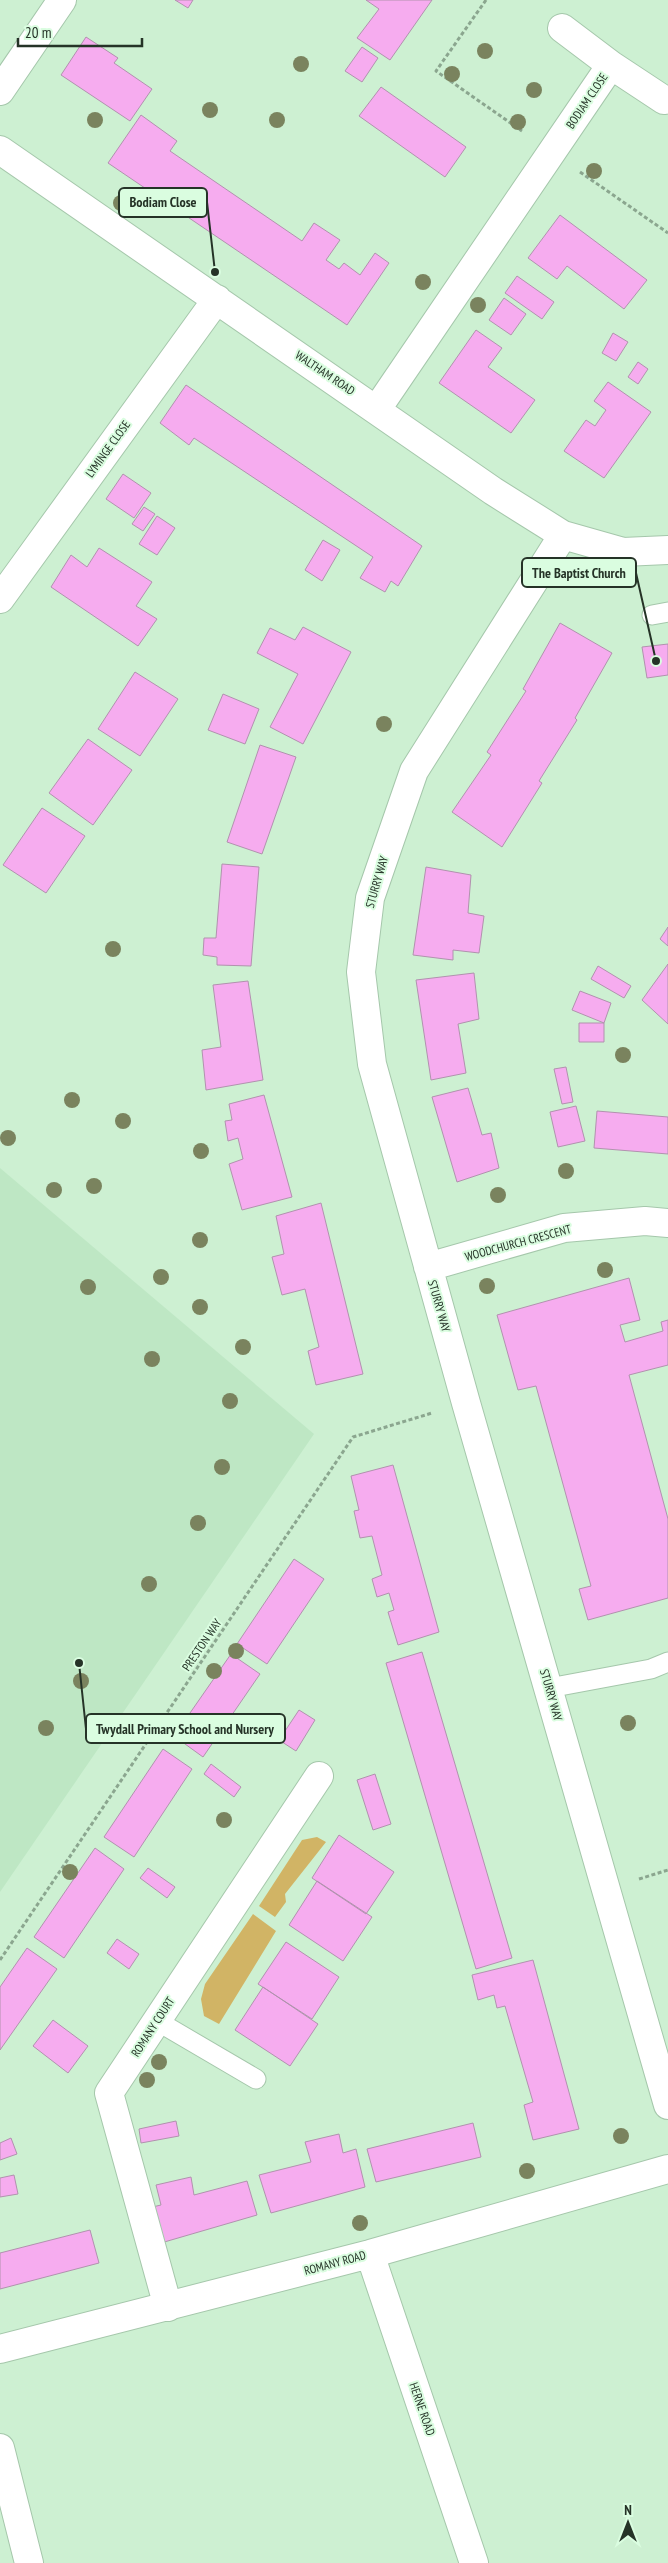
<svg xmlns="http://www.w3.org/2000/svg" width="668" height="2563" font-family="'PT Sans Narrow',sans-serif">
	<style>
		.built { fill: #bee7c4 }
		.green { fill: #d1b465 }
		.building { fill: #f6acef; stroke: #b192ae }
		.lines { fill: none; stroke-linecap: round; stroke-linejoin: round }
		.lane-casing { stroke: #a5c7ab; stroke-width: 21 }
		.street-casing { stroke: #a5c7ab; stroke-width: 30 }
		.path { stroke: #8ba68f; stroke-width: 3; stroke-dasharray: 4 2.5; stroke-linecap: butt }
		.lane { stroke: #fff; stroke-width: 19 }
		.street { stroke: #fff; stroke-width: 28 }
		.tree { fill: #7a835e }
		.labels { text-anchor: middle; stroke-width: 4; stroke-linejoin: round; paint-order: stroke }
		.street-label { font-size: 12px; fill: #253327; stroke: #dafde0 }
		.leader { fill: none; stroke: #253327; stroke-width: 2 }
		.callout-dot { fill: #253327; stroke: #dafde0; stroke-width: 2 }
		.callout { fill: #dafde0; stroke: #253327; stroke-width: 2 }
		.callout-label { font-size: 14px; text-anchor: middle; font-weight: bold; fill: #253327 }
	</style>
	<rect width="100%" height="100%" fill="#cdf0d2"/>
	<path class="built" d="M0,1168l314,266 -314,458z"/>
	<path class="green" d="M317,1837l9,5 -41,52 1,8 -11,15 -16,-11 43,-66z
		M253,1914l23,17 -57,93 -15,-8 -3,-17 4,-15z"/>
	<path class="building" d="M175,0h18l-5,8z
		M366,0h66l-42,60 -33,-22 22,-29z
		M86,37l32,21 -4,5 38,26 -22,32 -69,-46z
		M362,47l16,11 -16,24 -17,-11z
		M381,87l85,60 -21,30 -86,-61z
		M141,115l36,26 -7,10 132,90 12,-18 26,17 -14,20 13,9 5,-6 16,12 15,-22 14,10 -42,62 -239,-162z
		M560,215l87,65 -23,29 -57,-43 -10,13 -29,-21z
		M517,276l37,26 -12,17 -37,-26z
		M504,298l22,16 -15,21 -22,-15z
		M476,330l26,18 -14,19 47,33 -24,33 -72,-50z
		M613,333l15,9 -12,19 -14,-8z
		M638,362l10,7 -10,15 -10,-7z
		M608,382l43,30 -47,66 -40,-27 22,-31 9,6 11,-16 -12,-9z
		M186,385l236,161 -24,40 -7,-5 -6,11 -25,-14 13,-21 -179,-119 -5,7 -29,-22z
		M123,474l28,19 -17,25 -28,-19z
		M144,507l11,7 -12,17 -11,-7z
		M157,516l18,12 -18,27 -18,-11z
		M323,540l17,10 -18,31 -17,-11z
		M99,548l53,34 -16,24 21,13 -19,27 -87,-59 20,-32 16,12z
		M560,623l52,30 -37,65 2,2 -38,61 3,2 -40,64 -50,-35 39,-57 -4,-3 39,-61 -3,-2z
		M303,627l48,25 -48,92 -33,-17 28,-53 -41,-21 13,-25 25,12z
		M668,644v31l-21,3 -5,-31z
		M135,672l43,27 -38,57 -42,-27z
		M223,694l36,15 -14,35 -37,-14z
		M88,739l44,31 -39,55 -44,-32z
		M260,745l36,12 -34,97 -35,-12z
		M42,808l43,28 -39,57 -43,-28z
		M222,864l37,3 -8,99 -34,-1v-8l-14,-2 1,-17h12z
		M426,867l45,8 -3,38 16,3 -5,37 -26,-3v10l-40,-5z
		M668,927v19l-8,-7z
		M668,964v60l-26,-24z
		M598,966l33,20 -7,12 -33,-19z
		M474,973l5,46 -21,5 8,49 -35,7 -15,-100z
		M248,981l15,99 -57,10 -4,-40 19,-3 -8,-62z
		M580,991l31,12 -7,20 -32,-13z
		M579,1023h25v19h-25z
		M566,1067l7,35 -11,2 -8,-35z
		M468,1088l14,47 9,-2 8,35 -42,14 -25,-85z
		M264,1095l28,102 -50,13 -13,-46 14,-5 -5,-21 -10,3 -3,-20 7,-1 -3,-16z
		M576,1106l9,35 -27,6 -8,-35z
		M597,1111l71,6v37l-74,-6z
		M321,1203l42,171 -47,11 -8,-34 11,-4 -14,-58 -23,6 -10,-38 12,-3 -8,-38z
		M629,1278l11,42 -20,5 5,17 38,-11 -2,-9 7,-2v45l-39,10 39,144v79l-80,22 -9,-31 12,-3 -55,-200 -18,4 -21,-75z
		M393,1465l46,167 -41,13 -10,-33 6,-2 -5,-17 -12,4 -5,-18 10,-4 -10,-39 -12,2 -6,-27 5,-1 -8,-34z
		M294,1559l30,20 -57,85 -30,-20z
		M422,1652l90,306 -36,11 -90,-306z
		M231,1654l29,20 -57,83 -29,-21z
		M299,1710l16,10 -19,31 -17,-11z
		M163,1749l29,20 -58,88 -30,-20z
		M211,1764l30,23 -7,10 -30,-23z
		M375,1774l16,50 -18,6 -16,-50z
		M339,1835l55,37 -28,42 -54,-36z
		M95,1848l29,21 -60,89 -30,-21z
		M148,1868l27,19 -8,11 -27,-20z
		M317,1881l55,36 -29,44 -54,-36z
		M117,1939l22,15 -10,15 -22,-16z
		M286,1942l53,35 -27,42 -54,-35z
		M27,1948l30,21 -57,81v-63z
		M533,1960l46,169 -46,11 -9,-35 9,-3 -28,-96 -8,2 -3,-13 -16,5 -6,-25z
		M263,1987l55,37 -28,42 -55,-36z
		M53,2020l35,26 -20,27 -35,-27z
		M176,2121l3,15 -38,7 -2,-14z
		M473,2123l8,34 -105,25 -9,-33z
		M339,2134l4,19 13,-4 9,38 -94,26 -12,-38 52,-13 -6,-20z
		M11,2138l6,16 -17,6v-17z
		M14,2175l4,19 -18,3v-19z
		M191,2177l3,18 53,-14 10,34 -103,30 -10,-36 17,-4 -5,-20z
		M90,2230l9,33 -99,26v-36z"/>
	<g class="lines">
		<defs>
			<path id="lane" d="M652,615l16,-3
				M549,1688l102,-19 17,-7
				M157,2021l99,58"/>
			<path id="street" d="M562,28l49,37 53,35
				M0,91l62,-91
				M0,150l493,341 70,44 60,17 45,-2
				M377,409l234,-344
				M563,535l-149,236 -44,127 -9,74 11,92 94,339 202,702
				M0,599l217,-300
				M428,1267l136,-39 81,-7 23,2
				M370,2254l104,309
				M168,2307l-59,-214 210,-317
				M0,2349l370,-95 298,-85
				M0,2448l29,115"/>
		</defs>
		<use href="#lane" class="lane-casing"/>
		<use href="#street" class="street-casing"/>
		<path class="path" d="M486,0l-50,71 86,60
			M580,172l88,61
			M639,1879l29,-9
			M0,1960l353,-523 79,-24"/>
		<use href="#lane" class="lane"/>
		<use href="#street" class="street"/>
	</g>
	<g class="tree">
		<circle cx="485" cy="51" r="8"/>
		<circle cx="301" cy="64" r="8"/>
		<circle cx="452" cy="74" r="8"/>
		<circle cx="534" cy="90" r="8"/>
		<circle cx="210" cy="110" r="8"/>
		<circle cx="95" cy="120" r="8"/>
		<circle cx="277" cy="120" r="8"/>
		<circle cx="518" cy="122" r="8"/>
		<circle cx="594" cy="171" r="8"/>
		<circle cx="121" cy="203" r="8"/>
		<circle cx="423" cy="282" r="8"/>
		<circle cx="478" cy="305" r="8"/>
		<circle cx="384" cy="724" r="8"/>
		<circle cx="113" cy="949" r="8"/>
		<circle cx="623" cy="1055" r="8"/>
		<circle cx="72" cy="1100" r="8"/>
		<circle cx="123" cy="1121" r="8"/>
		<circle cx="8" cy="1138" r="8"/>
		<circle cx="201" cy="1151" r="8"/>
		<circle cx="566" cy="1171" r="8"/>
		<circle cx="94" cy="1186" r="8"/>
		<circle cx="54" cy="1190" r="8"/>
		<circle cx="498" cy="1195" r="8"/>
		<circle cx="200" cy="1240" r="8"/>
		<circle cx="605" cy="1270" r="8"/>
		<circle cx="161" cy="1277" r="8"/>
		<circle cx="487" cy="1286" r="8"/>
		<circle cx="88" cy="1287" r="8"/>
		<circle cx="200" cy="1307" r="8"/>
		<circle cx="243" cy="1347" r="8"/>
		<circle cx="152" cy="1359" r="8"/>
		<circle cx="230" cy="1401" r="8"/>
		<circle cx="222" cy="1467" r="8"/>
		<circle cx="198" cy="1523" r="8"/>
		<circle cx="149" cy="1584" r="8"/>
		<circle cx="236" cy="1651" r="8"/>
		<circle cx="214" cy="1671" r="8"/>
		<circle cx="81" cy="1681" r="8"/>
		<circle cx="628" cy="1723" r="8"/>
		<circle cx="46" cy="1728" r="8"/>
		<circle cx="224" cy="1820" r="8"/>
		<circle cx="70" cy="1872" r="8"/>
		<circle cx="159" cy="2062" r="8"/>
		<circle cx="147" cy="2080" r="8"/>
		<circle cx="621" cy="2136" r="8"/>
		<circle cx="527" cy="2171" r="8"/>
		<circle cx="360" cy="2223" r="8"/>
	</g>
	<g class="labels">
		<g class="street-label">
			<text transform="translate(587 101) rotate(-56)" y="4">BODIAM CLOSE</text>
			<text transform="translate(325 373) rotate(34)" y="4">WALTHAM ROAD</text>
			<text transform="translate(108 449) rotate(-54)" y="4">LYMINGE CLOSE</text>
			<text transform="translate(377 882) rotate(-74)" y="4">STURRY WAY</text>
			<text transform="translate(518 1243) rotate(-15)" y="4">WOODCHURCH CRESCENT</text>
			<text transform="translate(439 1306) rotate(74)" y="4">STURRY WAY</text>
			<text transform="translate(202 1645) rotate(-56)" y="4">PRESTON WAY</text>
			<text transform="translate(551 1695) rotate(74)" y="4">STURRY WAY</text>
			<text transform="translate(153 2027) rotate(-57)" y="4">ROMANY COURT</text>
			<text transform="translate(335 2263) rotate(-15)" y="4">ROMANY ROAD</text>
			<text transform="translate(422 2409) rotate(71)" y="4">HERNE ROAD</text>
		</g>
	</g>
	<path class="leader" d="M215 272L207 202M656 661L636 573M79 1663L86 1729"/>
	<g class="callout-dot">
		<circle cx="215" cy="272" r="5"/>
		<circle cx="656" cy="661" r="5"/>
		<circle cx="79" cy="1663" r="5"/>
	</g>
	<g class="callout">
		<rect x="119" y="188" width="88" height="29" rx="5"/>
		<rect x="522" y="558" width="114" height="29" rx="5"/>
		<rect x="86" y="1714" width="199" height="29" rx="5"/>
	</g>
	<g class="callout-label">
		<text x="163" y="207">Bodiam Close</text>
		<text x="579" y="578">The Baptist Church</text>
		<text x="185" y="1734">Twydall Primary School and Nursery</text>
	</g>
	<g transform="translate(628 2523)" stroke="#dafde0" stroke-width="4" paint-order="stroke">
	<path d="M0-4L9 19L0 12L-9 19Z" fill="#253327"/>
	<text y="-8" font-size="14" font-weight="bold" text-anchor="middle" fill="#253327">N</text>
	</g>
	<path d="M18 38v8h124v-8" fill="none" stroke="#253327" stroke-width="2.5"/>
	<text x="25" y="38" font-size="15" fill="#253327" stroke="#dafde0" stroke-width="4" paint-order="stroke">20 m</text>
</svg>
